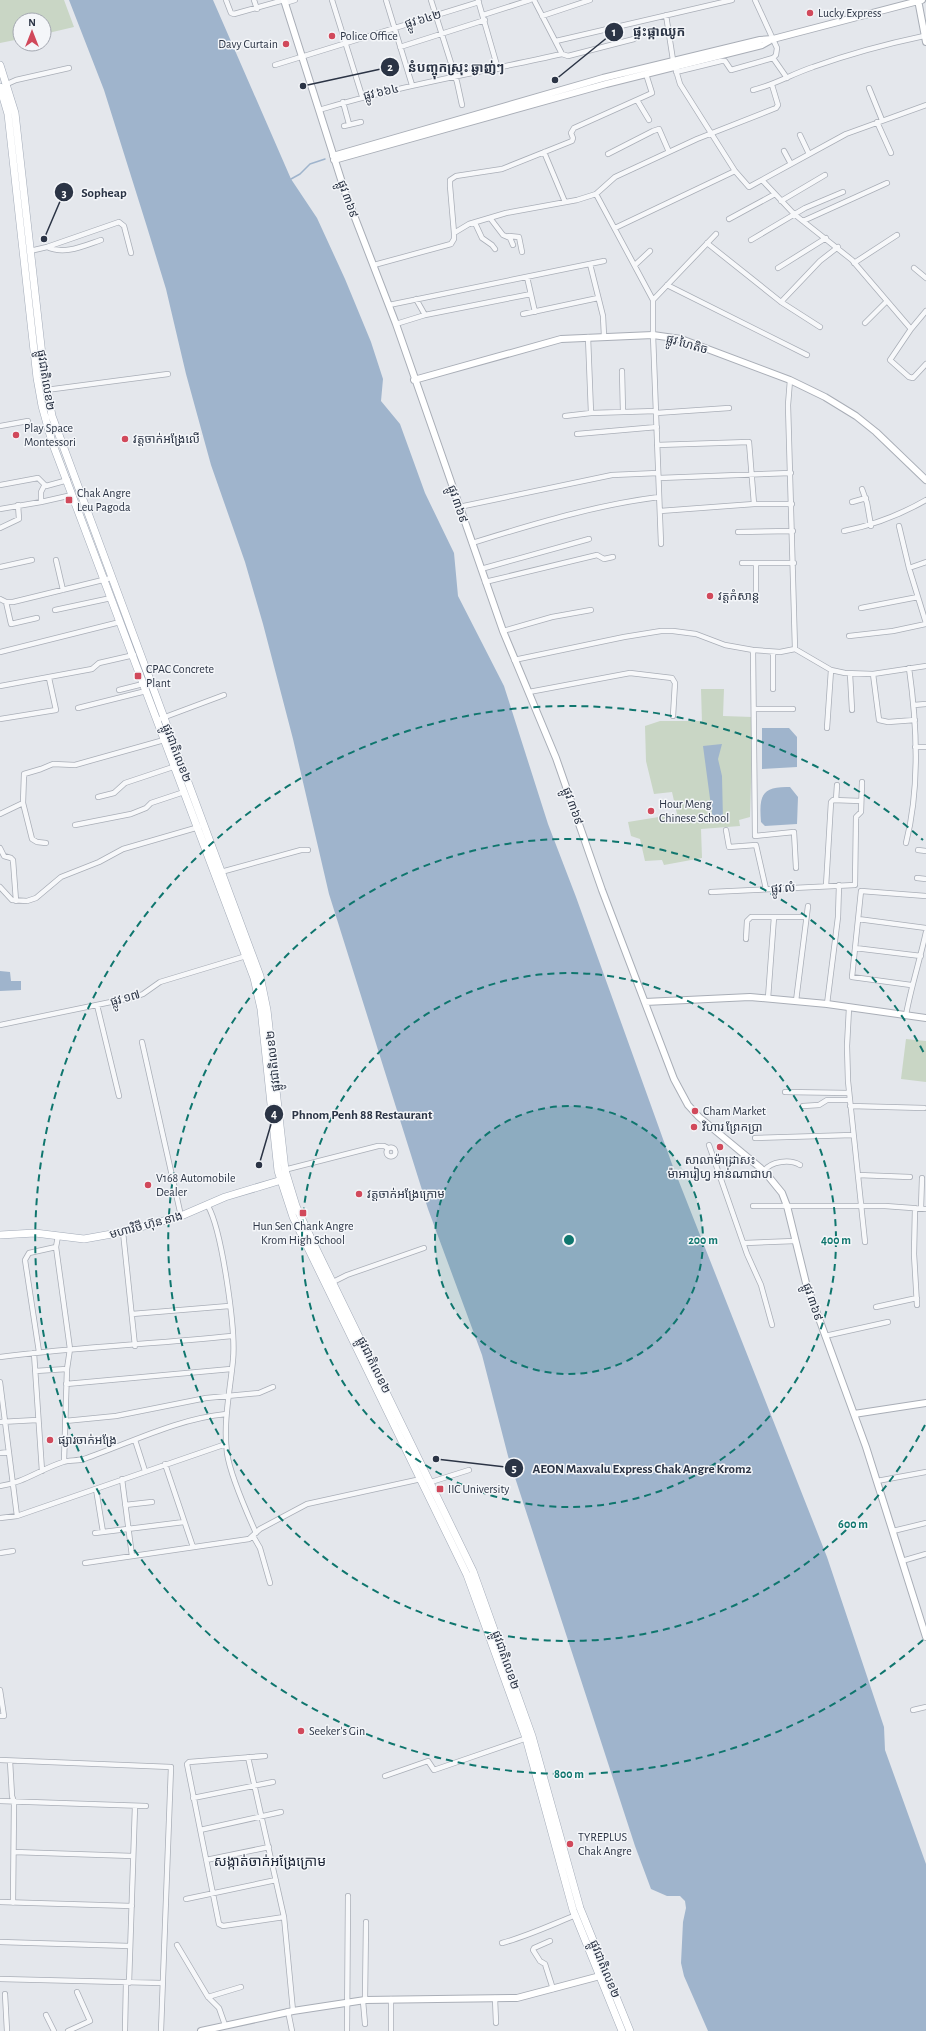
<svg xmlns="http://www.w3.org/2000/svg" width="926" height="2031" font-family="'Alegreya Sans','Noto Sans Khmer',sans-serif">
	<style>
		.green { fill: #c9d6c5 }
		.water { fill: #9fb4cc }
		.lines { fill: none; stroke-linecap: round; stroke-linejoin: round }
		.stream { stroke: #9fb4cc; stroke-width: 1.5 }
		.street-casing { stroke: #a9aeb7; stroke-width: 6 }
		.secondary-casing { stroke: #a9aeb7; stroke-width: 8 }
		.primary-casing { stroke: #a3abb8; stroke-width: 8 }
		.street { stroke: #f7f8fa; stroke-width: 4.5 }
		.secondary { stroke: #fff; stroke-width: 6 }
		.primary { stroke: #fff; stroke-width: 7 }
		.ring { fill: none; stroke: #0f766e; stroke-width: 2; stroke-dasharray: 7 5 }
		.poi-dot { fill: #d1495b; stroke: #f4f6f9; stroke-width: 1.5 }
		.labels { text-anchor: middle; stroke-width: 3; stroke-linejoin: round; paint-order: stroke }
		.poi-label { font-size: 12px; fill: #2b3445; stroke: #f4f6f9; text-anchor: start }
		.street-label { font-size: 12px; fill: #2b3445; stroke: #f4f6f9 }
		.quarter-label { font-size: 14px; fill: #1d2536; stroke: #f4f6f9 }
		.centre { fill: #0f766e; stroke: #f4f6f9; stroke-width: 2 }
		.ring-label { font-size: 12px; text-anchor: middle; font-weight: bold; fill: #0f766e; stroke: #f4f6f9; stroke-width: 3; stroke-linejoin: round; paint-order: stroke }
		.leader { fill: none; stroke: #2b3445; stroke-width: 1.5 }
		.callout-dot { fill: #2b3445; stroke: #f4f6f9; stroke-width: 1.5 }
		.mark-label { font-size: 12px; text-anchor: middle; font-weight: bold; fill: #fff }
		.callout-label { font-size: 13px; text-anchor: middle; font-weight: bold; fill: #2b3445; stroke: #f4f6f9; stroke-width: 3; stroke-linejoin: round; paint-order: stroke }
	</style>
	<rect width="100%" height="100%" fill="#e4e7ec"/>
	<path class="green" d="M0,0h64l10,27 -30,7v-14h-24v19l-20,4z
		M701,689h23l-1,27 30,1 -3,100 -11,3 1,6 -39,3 1,29 -38,7 -2,-5 -17,1 -5,-22 -9,-3 -3,-14 49,-8 -5,-22 -18,2 -8,-33 -1,-35 15,-5h41l1,2z
		M906,1039l20,2v41l-25,-3z"/>
	<path class="water" d="M69,0h144l78,179 26,39 28,61 26,63 12,37 -2,22 19,23 25,69 29,60 4,43 46,90 44,138 28,73 96,267 155,393 57,170 1,23 41,114v167h-218l-24,-55 -3,-13 2,-41 3,-14 -1,-7 -5,-5h-13l-16,-7 -16,-43 -127,-390 -26,-101 -54,-146 -99,-315 -36,-155 -30,-115 -18,-62 -34,-97 -25,-91 -20,-85 -19,-62 -43,-137z
		M762,728h27l8,9v30l-35,2z
		M722,744l-4,15 4,17 1,44 -10,1 -10,-75z
		M790,787l8,10 -1,27 -32,2 -4,-4c-2,-26 0,-36 29,-35z
		M0,971l10,1 1,9h10v9l-21,1z"/>
	<g class="lines">
		<path class="stream" d="M291,179l9,-5 10,-10 15,-5"/>
		<defs>
			<path id="street" d="M226,0l5,13 3,1 50,-14
				M254,0l3,9
				M332,0l30,96
				M386,0l26,85
				M431,0l26,82 5,23
				M478,0l20,69
				M534,0l28,54
				M285,3l10,-3
				M483,15l47,-15
				M666,15l7,45 7,24 55,87 14,16 97,-53 80,-29
				M542,16l48,-16
				M556,41l176,-41
				M400,47l85,-27
				M562,54l6,2 66,-17
				M773,58l14,20
				M275,65l204,-63
				M676,72l45,-11h4l6,9 42,-12 3,-3 1,-7 -22,-48
				M7,84l9,-4 53,-12
				M869,88l13,32
				M753,90c21,-5 39,-16 60,-23 36,-13 73,-23 111,-31
				M637,100l12,20
				M343,102l6,22
				M319,110c79,-24 162,-38 243,-56
				M877,122l14,31
				M344,126l17,-4
				M800,135l9,19
				M784,151l7,13
				M544,152l21,50
				M608,154l45,-23 6,-2 10,23
				M762,180l32,34 58,46 59,69
				M596,194l57,106v35l8,209
				M781,201l44,-26
				M490,218l13,17 7,3 3,7
				M729,219l46,-25
				M803,221l84,-38
				M475,223l7,15 10,7 3,4
				M615,228l120,-57
				M454,233l15,-9 37,-11 71,-13 19,-6 19,-17 82,-38 79,-31 2,-3 -6,-20
				M509,236l10,1 3,15
				M751,240l54,-32 38,-16
				M707,243l74,59 39,25
				M47,247c18,8 36,-1 54,-7
				M30,251l17,-4 72,-25 5,4 7,27
				M854,263l43,-28
				M590,264l13,52 1,20
				M374,265l77,-21 3,-5v-6l-4,-47v-6l6,-4 46,-7 70,-28 1,-3 -2,-5 3,-5 78,-35 -6,-19
				M635,265l15,-14
				M778,268l48,-30
				M914,268l12,10
				M527,277l8,35
				M667,285l140,70
				M416,299l9,16
				M653,300l63,-66
				M781,302l39,-41 18,-14
				M389,305l215,-44
				M926,311l-15,18 -21,31 19,17 4,1 13,-14
				M523,314l75,-16
				M865,323l21,-21
				M396,324l29,-9 106,-21
				M588,337l3,76
				M622,371l1,41
				M790,380l-2,25 7,244
				M46,390l122,-16
				M656,413l73,-5
				M565,416l26,-3 65,-2
				M0,426l28,-5
				M577,434l80,-7
				M657,445l92,-3 5,62
				M659,478l132,-5
				M0,485l38,-7 8,8 22,-6
				M862,489l5,14 4,23
				M41,502v-10l3,-6
				M852,502l14,-4
				M459,507l153,-32 46,-2
				M0,509l41,-7 31,-7
				M660,511l94,-7h38
				M899,526l10,42 17,-6
				M0,528l19,-9 -1,-14
				M844,531c30,-6 56,-16 82,-31
				M738,532l55,-1
				M472,543c62,-19 123,-38 187,-46
				M56,560l7,30
				M742,563h52
				M0,567l32,-7
				M909,568l17,55
				M481,569l108,-30
				M485,582l112,-27 7,4 9,-2
				M756,596v-33
				M0,599l6,3h7l98,-24
				M6,602l5,22 26,-6
				M861,608l57,-11
				M55,610l56,-12
				M503,631l49,-14 39,-7
				M849,636l44,-5 33,-7
				M753,650l2,186 39,-4 2,36
				M0,652l120,-30
				M773,652v37
				M514,660l110,-23 37,-6h12l23,3 29,11 28,5 27,2 15,-3 36,21 14,3 28,1 53,-8
				M850,674l2,36
				M873,674l6,46 9,2 27,-2
				M0,686l92,-17 7,-6 35,-8
				M119,690l24,-6
				M529,692l101,-19 42,5 3,5 -2,33
				M914,705l12,-1
				M78,708l68,-17
				M755,709h38
				M0,719l56,-9 -7,-32
				M157,720l67,-25
				M827,728l4,-58
				M915,747h11
				M98,797l16,-4 11,-10 51,-17
				M836,800l1,-15
				M0,814l23,-11
				M75,825l56,-11 15,-6 5,-5 33,-11
				M726,830l3,17 27,-2 10,44
				M46,843l-9,-1 -5,-3 -9,-36 1,-29 17,-5 12,-5 22,1 89,-25
				M906,843c14,-55 11,-119 3,-175
				M0,848l4,8 7,2 2,2 3,41
				M918,850l8,1
				M221,872l80,-22h7
				M917,878l9,1
				M826,886l5,-84 2,-2 28,1
				M0,887l12,13 15,1 9,-3 25,-21 38,-15 24,-13 76,-22
				M711,892l144,-7 1,-68 5,-5 1,-30
				M858,919l68,9
				M746,939l1,-18 4,-4h54
				M855,948l66,8
				M911,985l-59,-8 9,-86 65,5
				M768,998l6,-81
				M796,1001l12,-95
				M827,1004l11,-87 1,-32
				M97,1005l22,91
				M849,1008l-2,38 1,35 17,161
				M906,1015c5,-28 14,-55 20,-83
				M0,1025l135,-28 8,-3 17,-12 86,-26
				M142,1042l39,174
				M785,1092l64,1
				M803,1106l16,-1 8,-5h22
				M850,1106l74,2
				M755,1138l98,-3
				M709,1145l38,109 14,31 11,40
				M386.5 1152a4.5 4.5 0 1 1 9 0a4.5 4.5 0 1 1-9 0Z
				M284,1170l94,-24h6l4,2
				M764,1171c7,-10 26,-12 36,-6
				M858,1175l52,2
				M208,1206c14,25 28,124 25,154 -3,31 -10,62 -6,93 3,21 20,60 29,80
				M753,1206h132l41,3
				M915,1208l-1,46 3,51
				M921,1208l1,-30
				M123,1232l12,114
				M58,1236l-2,11 14,102 -3,20 -3,92
				M745,1243l50,-2
				M333,1282l14,-7 77,-27
				M876,1307l41,-9
				M132,1314l97,-8
				M825,1336l63,-14
				M39,1352l-14,-92 4,-7 27,-6
				M34,1353l8,118
				M0,1357c77,-10 155,-13 232,-21
				M35,1371l32,-2
				M0,1382l17,134
				M66,1384l165,-15
				M65,1421l51,-5 90,-18 53,-5 14,-6
				M0,1422l37,-2
				M135,1440l10,31
				M0,1453l9,-1
				M165,1464l28,83
				M122,1479l10,77
				M877,1481l49,-9
				M431,1482l38,-12
				M0,1486c23,-3 41,-17 63,-24 6,-2 14,-1 21,-3 46,-16 92,-40 142,-45
				M96,1489l7,43
				M125,1505l27,-3
				M0,1518l17,-2 209,-72
				M893,1531l33,-8
				M95,1533l89,-11
				M253,1536l7,12 10,35
				M0,1553l13,-2
				M902,1561l24,-7
				M85,1563l164,-24 11,-10 47,-25 114,-25
				M0,1690l4,26h-4
				M913,1710l13,-3
				M265,1756l-76,6 -2,2 32,160 4,2 61,-9
				M248,1757l36,160 9,94
				M0,1760l171,7 -10,264
				M10,1761l2,35 2,6 -1,101
				M385,1776l43,-15 6,9 93,-32
				M193,1798l80,-16
				M0,1801l146,5
				M200,1830l81,-18
				M14,1852l119,4
				M206,1860l63,-13
				M186,1899l90,-19
				M0,1902l132,4
				M550,1941l-16,7 -1,2 7,11 5,3 8,25
				M0,1942l130,4
				M502,1943c26,-7 49,-18 74,-28
				M177,1945l31,52 11,11 6,17
				M0,1979l162,4
				M129,1983l6,-177
				M5,1994l2,37
				M208,1997l33,-10
				M495,1998l1,25
				M391,1999v32
				M365,2000l1,-78
				M363,2001l2,23
				M288,2011l4,20
				M46,2015l8,16
				M125,2030l1,-48
				M68,2031l22,-10 -13,-29
				M347,2031l1,-135"/>
			<path id="secondary" d="M284,0l61,192 51,132 107,307 53,127 46,132 72,189 14,26 11,12 65,54 18,22 5,13 19,77 60,164 60,190
				M918,0l8,42
				M333,156l270,-78 157,-38 13,-1 149,-39
				M334,160l272,-76 156,-39 9,-5
				M414,380l147,-41 92,-4 28,4 109,41 35,17 31,19 20,16 50,48
				M645,1002l105,-5 77,7 99,14
				M854,1414l72,-11
				M201,2031l92,-20 72,-11 152,-2 83,-22"/>
			<path id="primary" d="M0,65l15,48 28,251 9,52 208,560 7,34 18,160 11,36 10,22 167,343 59,165 48,172 50,123
				M0,87l8,27 29,264 5,28 10,36 202,536 7,31 17,162 15,46 174,358 59,163 47,172 49,121
				M0,1235l35,-2 49,6 39,-7 58,-16 44,-19 60,-18"/>
		</defs>
		<use href="#street" class="street-casing"/>
		<use href="#secondary" class="secondary-casing"/>
		<use href="#primary" class="primary-casing"/>
		<use href="#street" class="street"/>
		<use href="#secondary" class="secondary"/>
		<use href="#primary" class="primary"/>
	</g>
	<circle cx="569" cy="1240" r="134" fill="#0f766e" fill-opacity=".12"/>
	<g class="ring">
		<circle cx="569" cy="1240" r="134"/>
		<circle cx="569" cy="1240" r="267"/>
		<path d="M925 1425A401 401 0 1 1 925 1055"/>
		<path d="M923 1640A534 534 0 1 1 923 840"/>
	</g>
	<g class="poi-dot">
		<circle cx="810" cy="13" r="4"/>
		<circle cx="332" cy="36" r="4"/>
		<circle cx="286" cy="44" r="4"/>
		<circle cx="16" cy="435" r="4"/>
		<circle cx="125" cy="439" r="4"/>
		<rect x="65" y="496" width="8" height="8" rx="2"/>
		<circle cx="710" cy="596" r="4"/>
		<rect x="134" y="672" width="8" height="8" rx="2"/>
		<circle cx="651" cy="811" r="4"/>
		<circle cx="695" cy="1111" r="4"/>
		<circle cx="694" cy="1127" r="4"/>
		<circle cx="720" cy="1147" r="4"/>
		<circle cx="148" cy="1185" r="4"/>
		<circle cx="359" cy="1194" r="4"/>
		<rect x="299" y="1209" width="8" height="8" rx="2"/>
		<circle cx="50" cy="1440" r="4"/>
		<rect x="436" y="1485" width="8" height="8" rx="2"/>
		<circle cx="301" cy="1731" r="4"/>
		<circle cx="570" cy="1844" r="4"/>
	</g>
	<g class="labels">
		<g class="poi-label">
			<text x="818" y="17">Lucky Express</text>
			<text x="340" y="40">Police Office</text>
			<text x="278" y="48" text-anchor="end">Davy Curtain</text>
			<text x="24" y="432">Play Space<tspan x="24" dy="14">Montessori</tspan></text>
			<text x="133" y="443">វត្តចាក់អង្រែលើ</text>
			<text x="77" y="497">Chak Angre<tspan x="77" dy="14">Leu Pagoda</tspan></text>
			<text x="718" y="600">វត្តកំសាន្ត</text>
			<text x="146" y="673">CPAC Concrete<tspan x="146" dy="14">Plant</tspan></text>
			<text x="659" y="808">Hour Meng<tspan x="659" dy="14">Chinese School</tspan></text>
			<text x="703" y="1115">Cham Market</text>
			<text x="702" y="1131">វិហារ ព្រែកប្រា</text>
			<text x="720" y="1164" text-anchor="middle">សាលាម៉ាដ្រាសះ<tspan x="720" dy="14">ម៉ាអារៀហ្វ អាន់ណាជាហ</tspan></text>
			<text x="156" y="1182">V168 Automobile<tspan x="156" dy="14">Dealer</tspan></text>
			<text x="367" y="1198">វត្តចាក់អង្រែក្រោម</text>
			<text x="303" y="1230" text-anchor="middle">Hun Sen Chank Angre<tspan x="303" dy="14">Krom High School</tspan></text>
			<text x="58" y="1444">ផ្សារចាក់អង្រែ</text>
			<text x="448" y="1493">IIC University</text>
			<text x="309" y="1735">Seeker's Gin</text>
			<text x="578" y="1841">TYREPLUS<tspan x="578" dy="14">Chak Angre</tspan></text>
		</g>
		<g class="street-label">
			<text transform="translate(423 19) rotate(-17)" y="4">ផ្លូវ ៦៤២</text>
			<text transform="translate(381 92) rotate(-13)" y="4">ផ្លូវ ៦៦៤</text>
			<text transform="translate(348 199) rotate(70)" y="4">ផ្លូវ ៣៦៩</text>
			<text transform="translate(687 344) rotate(16)" y="4">ផ្លូវ ហៃតិច</text>
			<text transform="translate(46 380) rotate(81)" y="4">ផ្លូវជាតិលេខ២</text>
			<text transform="translate(458 504) rotate(71)" y="4">ផ្លូវ ៣៦៩</text>
			<text transform="translate(177 753) rotate(69)" y="4">ផ្លូវជាតិលេខ២</text>
			<text transform="translate(573 806) rotate(70)" y="4">ផ្លូវ ៣៦៩</text>
			<text transform="translate(783 888) rotate(-3)" y="4">ផ្លូវ លំ</text>
			<text transform="translate(125 998) rotate(-16)" y="4">ផ្លូវ ១៧</text>
			<text transform="translate(273 1061) rotate(-96)" y="4">ផ្លូវជាតិលេខ២</text>
			<text transform="translate(146 1225) rotate(-15)" y="4">មហាវិថី ហ៊ុន នាង</text>
			<text transform="translate(813 1302) rotate(71)" y="4">ផ្លូវ ៣៦៩</text>
			<text transform="translate(374 1365) rotate(64)" y="4">ផ្លូវជាតិលេខ២</text>
			<text transform="translate(506 1660) rotate(71)" y="4">ផ្លូវជាតិលេខ២</text>
			<text transform="translate(605 1969) rotate(68)" y="4">ផ្លូវជាតិលេខ២</text>
		</g>
		<g class="quarter-label">
			<text x="270" y="1866">សង្កាត់ចាក់អង្រែក្រោម</text>
		</g>
	</g>
	<circle cx="569" cy="1240" r="6" class="centre"/>
	<g class="ring-label">
		<text x="703" y="1244">200 m</text>
		<text x="836" y="1244">400 m</text>
		<text x="853" y="1528">600 m</text>
		<text x="569" y="1778">800 m</text>
	</g>
	<path class="leader" d="M555 80L614 32M303 86L390 67M44 239L64 192M259 1165L274 1114M436 1459L514 1468"/>
	<g class="callout-dot">
		<circle cx="555" cy="80" r="4"/>
		<circle cx="303" cy="86" r="4"/>
		<circle cx="44" cy="239" r="4"/>
		<circle cx="259" cy="1165" r="4"/>
		<circle cx="436" cy="1459" r="4"/>
		<circle cx="614" cy="32" r="10"/>
		<circle cx="390" cy="67" r="10"/>
		<circle cx="64" cy="192" r="10"/>
		<circle cx="274" cy="1114" r="10"/>
		<circle cx="514" cy="1468" r="10"/>
	</g>
	<g class="mark-label">
		<text x="614" y="36">1</text>
		<text x="390" y="71">2</text>
		<text x="64" y="197">3</text>
		<text x="274" y="1118">4</text>
		<text x="514" y="1472">5</text>
	</g>
	<g class="callout-label">
		<text x="659" y="36">ផ្ទះផ្កាឈូក</text>
		<text x="456" y="72">នំបញ្ចុកស្រុះ ឆ្ងាញ់ៗ</text>
		<text x="104" y="197">Sopheap</text>
		<text x="362" y="1119">Phnom Penh 88 Restaurant</text>
		<text x="642" y="1473">AEON Maxvalu Express Chak Angre Krom2</text>
	</g>
	<g transform="translate(32 32)"><circle r="19" fill="#f4f6f9" stroke="#a4a8b1"/>
	<path d="M0-3L7 15L0 10L-7 15Z" fill="#d1495b"/>
	<text y="-6" font-size="11" font-weight="bold" text-anchor="middle" fill="#2b3445">N</text>
	</g>
</svg>
